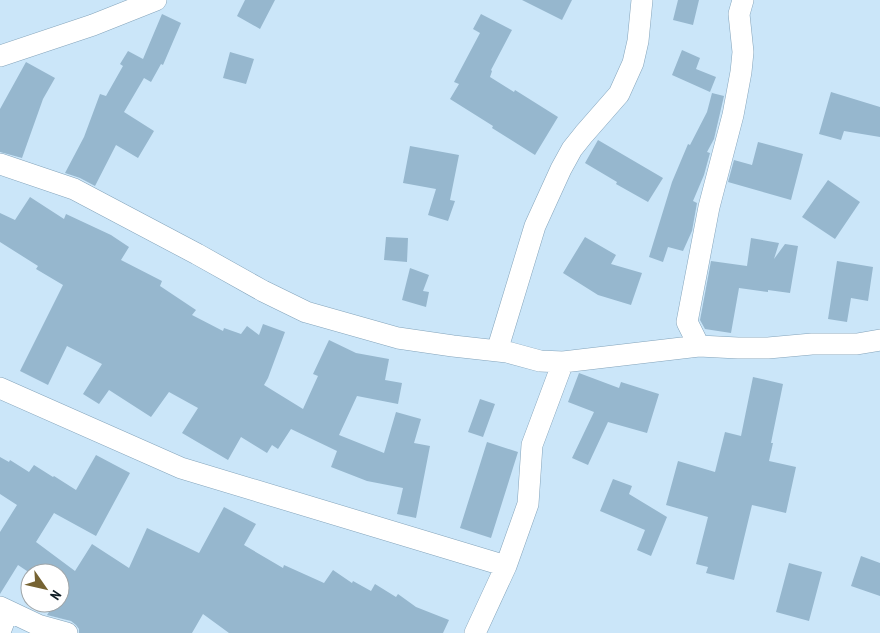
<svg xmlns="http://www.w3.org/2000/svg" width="880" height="633" font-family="'PT Sans Narrow',sans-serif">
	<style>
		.building { fill: #96b7ce }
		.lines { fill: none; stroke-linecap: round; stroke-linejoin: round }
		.minor-casing { stroke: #84a4bb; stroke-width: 22 }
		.minor { stroke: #fff; stroke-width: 21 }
	</style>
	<rect width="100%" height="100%" fill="#cbe6f9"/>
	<path class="building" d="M245,0h30l-15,29 -23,-13z
		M522,0h50l-10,20z
		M678,0h21l-6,25 -20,-5z
		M162,14l19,9 -18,42 -2,-1 -10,18 -7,-4 -20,34 30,19 -16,27 -22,-13 -21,41 -15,-8 -15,-5 19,-36 16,-43 6,2 17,-30 -3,-2 8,-13 15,8z
		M481,14l31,16 -21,40 1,1 -2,6 24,15 1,-2 43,27 -23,38 -43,-27 1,-2 -43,-27 9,-15 -5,-2 26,-49 -7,-4z
		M682,50l18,8 -4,11 20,8 -6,15 -38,-17z
		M230,52l24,7 -8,25 -23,-6z
		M26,62l29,16 -12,21 -21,59 -22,-6v-43z
		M831,92l49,15v30l-36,-6 -3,9 -22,-6z
		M712,93l12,3 -10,43 -7,13 3,1 -6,22 -11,26 4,2 -5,28 -9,20 -15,-4 -5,15 -14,-5 23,-75 16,-38 2,1 17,-33z
		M598,140l65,38 -15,24 -32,-18 1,-2 -32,-19z
		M758,142l45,12 -12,46 -63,-18 6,-22 18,5z
		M410,146l49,9 -9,45 5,1 -7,20 -20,-6 8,-26 -33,-6z
		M828,180l32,22 -25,37 -33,-22z
		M30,197l34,22 2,-5 45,21 18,12 -8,13 41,21 -2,5 36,24 -4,5 31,16 1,-3 17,6 6,-8 12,9 4,-11 22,8 -17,46 -4,7 39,24 15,-33 -5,-2 16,-34 27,13 33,6 -4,21 17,3 -4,21 -41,-8 -18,39 45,18 12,-41 25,7 -7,24 16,3 -14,72 -19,-4 6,-26 -36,-7 -36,-14 6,-16 -46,-22 -13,20 -6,-4 -5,8 -26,-16 -13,23 -46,-27 16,-25 -29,-16 -18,25 -42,-27 -10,14 -16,-10 19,-30 -35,-18 -19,39 -28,-14 43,-86 -27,-16 2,-3 -38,-24v-29l15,7z
		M386,237l22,1 -1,24 -23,-2z
		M585,237l31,18 -5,9 31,9 -11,32 -33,-10 -35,-22z
		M751,238l28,5 -5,16 11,-15 13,2 -8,47 -22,-3v2l-29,-4 -8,45 -26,-4 -5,-9 11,-59 36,5z
		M837,261l36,6 -5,34 -17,-3 -4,24 -19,-3z
		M410,268l19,7 -6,16 6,1 -3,15 -24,-7z
		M579,373l40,15 2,-6 38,12 -12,39 -39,-11 -20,43 -16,-7 22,-46 -26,-10z
		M753,377l30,7 -12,59h2l-4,18 27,6 -10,46 -34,-8 -18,75 -28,-7 2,-6 -12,-3 12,-47 -42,-12 12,-44 37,11 10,-40 16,4z
		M480,399l15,5 -12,33 -15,-5z
		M487,442l31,10 -27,86 -31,-10z
		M96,455l34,18 -34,63 -42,-23 -18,29 39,29 17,-27 37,24 18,-40 52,25 25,-46 32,17 -12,21 39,23 1,-3 40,18 9,-13 19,13 1,-2 18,10 4,-7 21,13 2,-3 18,13 33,13 -6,13h-214l-26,-19 -11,19h-113v-4l-3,-4 -5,-4 -24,-6 8,-12h5v-30h-30l-12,-8 -18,29v-62l17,-27 -17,-11v-37l9,5 1,-2 19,12 5,-7 19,12 1,-1 22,14z
		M613,479l19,7 -3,8 38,23 -16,39 -14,-6 8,-20 -45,-19z
		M861,556l19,7v33l-29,-10z
		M789,563l33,9 -13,49 -33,-9z"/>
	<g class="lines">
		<defs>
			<path id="minor" d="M0,56l93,-31 63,-25
				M0,164l74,25 123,65 66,37 43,21 92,26 55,8 54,6 33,9 23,1 136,-16 39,2h30l44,-4h45l23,-4
				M699,346l-12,-24 22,-115 24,-92 8,-43 2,-20 -4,-38 4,-14
				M497,351l38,-125 26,-57 11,-20 12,-15 35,-40 14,-31 5,-22 4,-41
				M0,388l181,80 325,98
				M0,607l38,18 29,8
				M0,632l8,-21
				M475,633l31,-67 22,-62 4,-59 31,-83"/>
		</defs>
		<use href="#minor" class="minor-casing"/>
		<use href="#minor" class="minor"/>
	</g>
	<g transform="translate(45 588) rotate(124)"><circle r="24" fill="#ffffff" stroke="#9fa5a8"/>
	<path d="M0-4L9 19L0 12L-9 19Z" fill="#766332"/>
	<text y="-8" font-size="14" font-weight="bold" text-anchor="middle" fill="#101d25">N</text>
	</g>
</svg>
